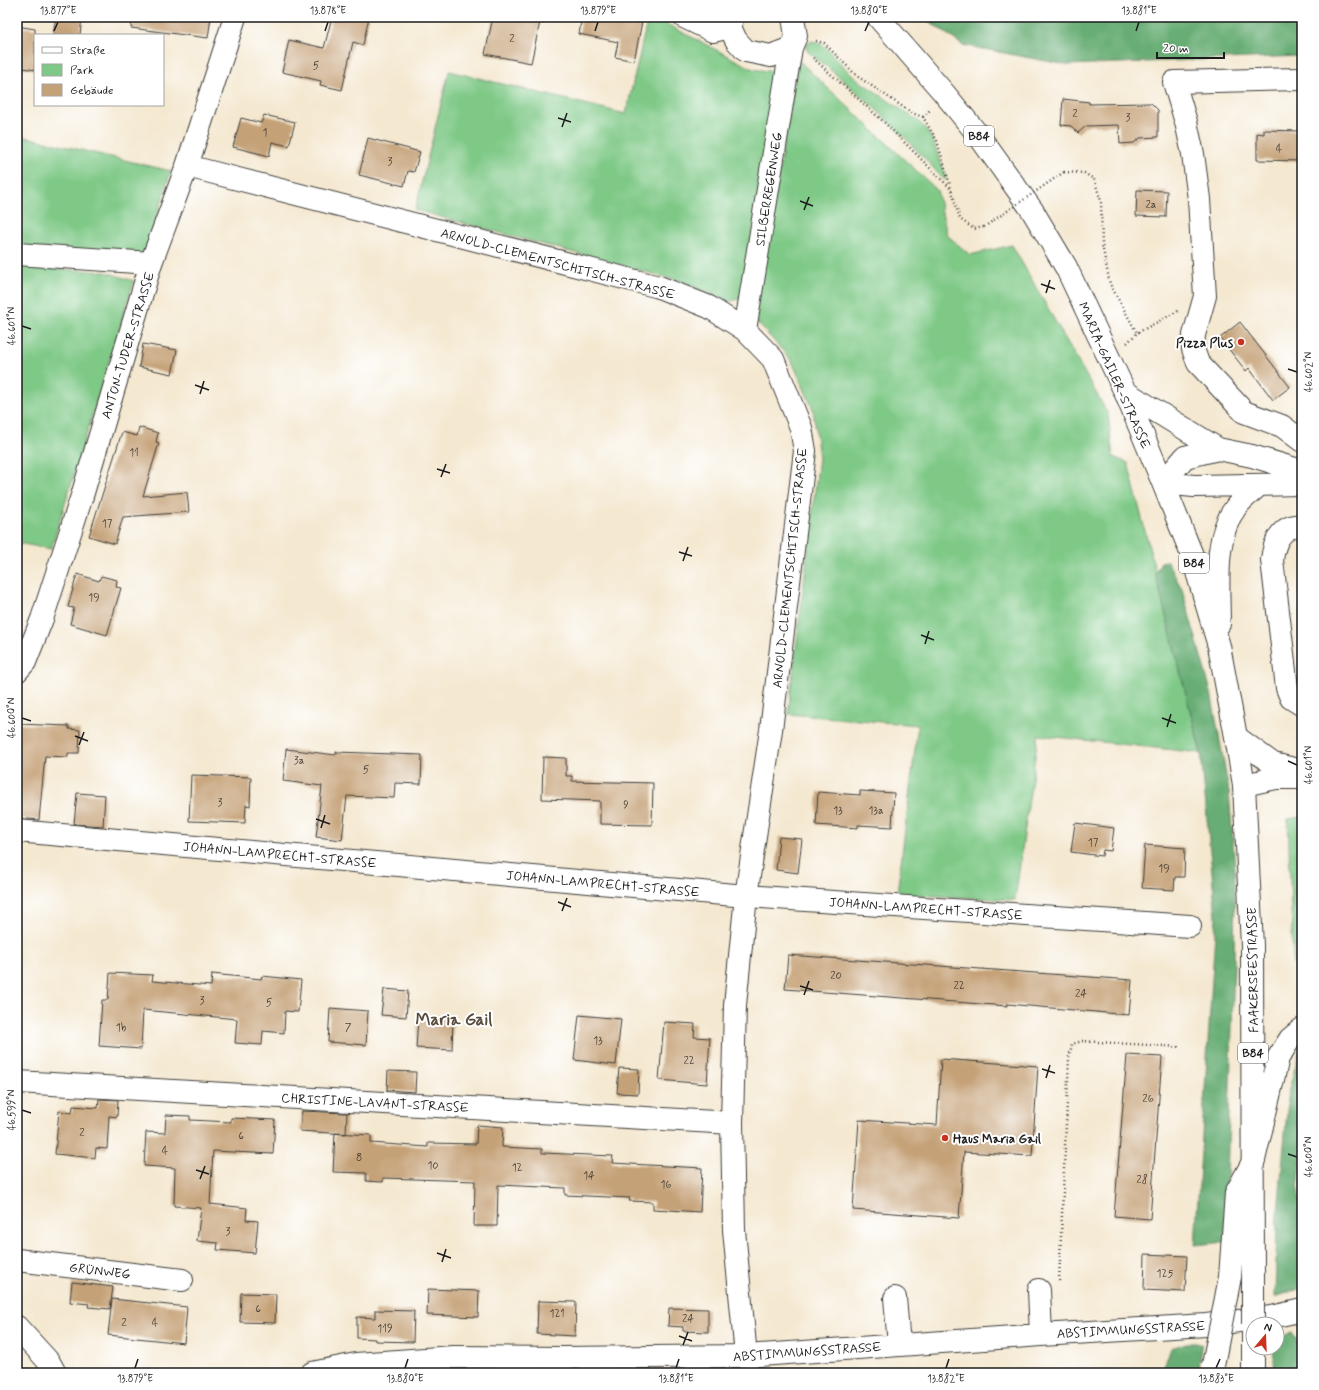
<svg xmlns="http://www.w3.org/2000/svg" width="1319" height="1390" font-family="Mynerve,sans-serif">
	<style>
		.green { fill: #7fc987; stroke: #4e7252 }
		.forest { fill: #67ad74; stroke: #426448 }
		.building { fill: #c5a177 }
		.lines { fill: none; stroke-linecap: round; stroke-linejoin: round }
		.minor-casing { stroke: #3c3b37; stroke-width: 24 }
		.major-casing { stroke: #3c3b37; stroke-width: 24 }
		.highway-casing { stroke: #3c3b37; stroke-width: 24 }
		.path { stroke: #3c3b37; stroke-width: 2.5; stroke-dasharray: 1 3; stroke-linecap: butt }
		.minor { stroke: #fff; stroke-width: 22 }
		.major { stroke: #fff; stroke-width: 22 }
		.highway { stroke: #fff; stroke-width: 22 }
		.major-bridge-casing { stroke: #3c3b37; stroke-width: 24; stroke-linecap: butt }
		.highway-bridge-casing { stroke: #3c3b37; stroke-width: 24; stroke-linecap: butt }
		.path-bridge { stroke: #3c3b37; stroke-width: 2.5; stroke-dasharray: 1 3; stroke-linecap: butt }
		.major-bridge { stroke: #fff; stroke-width: 22 }
		.highway-bridge { stroke: #fff; stroke-width: 22 }
		.ticks { fill: none; stroke: #1c1c1c; stroke-width: 1.5 }
		.poi-dot { fill: #c8321e; stroke: #fff; stroke-width: 1.5 }
		.labels { text-anchor: middle; stroke-width: 4; stroke-linejoin: round; paint-order: stroke }
		.number-label { font-size: 11px; fill: #463d33 }
		.shield { fill: #fff; stroke: #606060; stroke-width: 1 }
		.shield-label { font-size: 12px; font-weight: bold; fill: #1c1c1c }
		.street-label { font-size: 13px; fill: #1c1c1c; stroke: #fff }
		.poi-label { font-size: 13px; font-weight: bold; fill: #1c1c1c; stroke: #fff; text-anchor: end }
		.district-label { font-size: 17px; font-weight: bold; fill: #574b3c; stroke: #fff }
		.neatline { fill: none; stroke: #1c1c1c; stroke-width: 1.5 }
		.ticks-label { font-size: 10px; text-anchor: middle; fill: #1c1c1c }
	</style>
	<rect width="100%" height="100%" fill="#fff"/>
	<filter id="ink" filterUnits="userSpaceOnUse"><feTurbulence type="fractalNoise" baseFrequency=".025" numOctaves="2"/><feDisplacementMap in="SourceGraphic" scale="8" xChannelSelector="R" yChannelSelector="G"/><feConvolveMatrix kernelMatrix="1 2 1 2 8 2 1 2 1" color-interpolation-filters="sRGB"/></filter>
	<filter id="wash" filterUnits="userSpaceOnUse"><feTurbulence type="fractalNoise" baseFrequency=".012" numOctaves="4" result="noise"/><feDisplacementMap in="SourceGraphic" scale="16" xChannelSelector="R" yChannelSelector="G"/><feGaussianBlur stdDeviation="0.9" result="paint"/><feColorMatrix in="noise" values="0 0 0 0 0 0 0 0 0 0 0 0 0 0 0 0 0 1.4 0 .05"/><feComposite in="paint" operator="in"/></filter>
	<g filter="url(#wash)">
		<rect width="100%" height="100%" fill="#f4e8d0"/>
		<path class="green" d="M648,17h5l100,52 24,3 -35,226 -14,4 -45,-20 -268,-72 34,-139 177,43z
			M812,41l10,3 3,3 22,23 14,12 56,38 9,9 6,10 12,31 2,9h-3c-41,-47 -86,-89 -135,-127l-2,-4v-3z
			M798,60l139,130 10,45 23,20 42,-10 96,169 5,43 15,6 73,290 -163,-18 -23,165 -118,-6 21,-169 -130,-11 31,-256 -6,-49 -21,-48 -38,-42z
			M17,135l154,36 -26,84 -128,-8z
			M17,266l89,6 28,9 -83,268 -34,-6z
			M1302,817v156l-9,-9 -5,-145z"/>
		<path class="forest" d="M923,17h379v39l-235,9 -105,-20z
			M1167,561l15,28 29,103 18,99 6,79 -1,94 -9,278 -30,3 21,-328 -15,-164 -46,-180 6,-11z
			M1302,1042v110l-4,38 4,25v73l-27,9 2,-74 12,-134z
			M1292,1332l10,18v23h-27l-2,-25h4v-7z
			M1186,1343h16l-4,23 5,-1 -2,8h-40l10,-25z"/>
		<g id="blocks">
			<path class="building" d="M56,17h26l-2,18h-27z
				M132,17h79l-3,21 -77,-10z
				M332,17h37l-6,28 -10,-3 -11,48 -22,-5 1,-4 -39,-9 7,-32 35,8z
				M493,17h21l26,5 -9,41 -46,-9z
				M582,17h61l-9,44 -19,-4 3,-15 -39,-8z
				M17,26l18,3v41l-18,-3z
				M1063,99l26,3v2l62,-1 7,7v27l-18,1 -6,5 -14,1 -1,-19 -33,1 -8,7 -7,-7 -10,-1z
				M264,115l31,7 -6,24 -17,-4 -3,14 -36,-9 8,-29 20,5z
				M1264,130l35,1v4h3v26l-45,-1v-27l7,1z
				M368,138l52,14 -6,20 -6,-1 -4,15 -45,-11z
				M1137,190l30,1 -1,26 -30,-1z
				M1240,322l50,65 -17,13 -24,-32 -3,3 -26,-33z
				M143,344l34,6 -5,24 -33,-7z
				M139,427l19,6 -2,9 3,1 -16,53 44,-4 2,20 -66,5 -8,27 -26,-8 33,-104 15,4z
				M77,574l22,7 2,-5 16,4 -1,7 5,1 -14,47 -37,-11 4,-16 -6,-1z
				M17,724l52,2v3l11,1 -1,23h-11v4l-23,-1 -6,64 -22,-2z
				M286,749l50,6v-3l86,3 -1,29 -26,-1 -1,15 -47,-2 -5,44 -26,-3 6,-51 -39,-5z
				M543,757l23,1v18h6v5l81,2 -1,42 -52,-1v-23l-58,-2z
				M191,775l60,2 -1,29 -4,-1 -1,18 -56,-2z
				M860,791l34,2 -2,34 -34,-2v3l-42,-3 2,-33 42,3z
				M77,793l28,2 -2,31 -29,-2z
				M1075,823l39,5 -3,23 -8,-1 -1,6 -31,-4z
				M779,837l23,2 -4,34 -22,-3z
				M1145,845l40,3 -1,29h-9l-1,13 -32,-2z
				M788,955l344,25 -3,35 -122,-11v2l-222,-17z
				M110,973l43,2 -1,6 59,5 1,-12 49,5 1,-3 39,4 -3,32 -13,-1 -1,22 -21,-2 -1,14 -27,-2 2,-24 -94,-9 -2,39 -42,-3 3,-46h6z
				M384,989l24,2 -2,26 -25,-2z
				M330,1008l38,3 -2,34 -38,-3z
				M579,1015l42,4 -5,46 -42,-5z
				M418,1017l35,2 -1,31 -36,-2z
				M664,1022l31,2 -1,13 16,1 -3,46 -48,-4z
				M1127,1055l35,2 -12,162 -36,-3z
				M941,1059l97,7 -6,90 -68,-4 -5,66 -106,-8 6,-90 78,5z
				M619,1068l20,1 -1,25 -21,-1z
				M388,1071l28,1 -1,20 -28,-2z
				M99,1099l19,1 -1,17 -8,-1 -2,33 -11,-1 -1,10 -40,-4 4,-43 13,2 1,-7 25,2z
				M302,1111l45,2 -1,21 -46,-3z
				M166,1115l24,1v4l41,2v-4l44,2 -2,34 -60,-3 -3,53 37,4 -1,12 12,1 -3,32 -38,-3 1,-7 -21,-2 4,-33 -27,-2 1,-38 -31,-2 2,-34 19,1z
				M477,1125l26,2 -1,20 40,2v4l71,3 -1,7 90,5 -2,44 -47,-3v-7l-24,-1 1,-3 -65,-3v-7l-67,-3 -1,41h-23l1,-45 -92,-3v4l-17,-1v-8l-33,-1 2,-39 36,2v8l57,4v-4l48,1z
				M1145,1254l42,2 -2,36 -41,-2z
				M72,1282l41,5 -3,22 -22,-2 1,-3 -19,-2z
				M428,1289l51,2 -1,26 -51,-2z
				M241,1293l35,1 -1,29 -35,-1z
				M112,1299l75,8 -3,36 -76,-8z
				M538,1301l38,1 -1,34 -38,-2z
				M669,1308l39,1v23l-25,-1v-4l-15,-1z
				M375,1310l39,1 -1,31 -38,-1v-2l-18,-1v-21l18,1z"/>
		</g>
	</g>
	<g filter="url(#ink)">
		<use href="#blocks" fill-opacity="0" stroke="#3c3b37" stroke-width="1"/>
		<g class="lines">
			<defs>
				<path id="minor" d="M684,17l29,14 17,-4
					M733,17l-3,10 6,13 10,11 25,5 20,-8 5,-12 -3,-19
					M1302,79l-128,3 12,40 7,32 6,45 6,97 -11,39 -1,14 5,14 46,49 38,14 20,15
					M187,166l472,121 50,20 36,23 28,29 28,69 4,23 -34,279 -25,166 -11,109 -3,118 2,107 12,126
					M17,254l134,9
					M745,330l46,-282
					M1302,526c-21,-2 -28,17 -30,34l15,128 4,10 11,7
					M17,671l8,-9 17,-43 40,-123 69,-233 36,-97 48,-149
					M17,831l729,65 444,30
					M17,1082l715,41
					M17,1260l165,20
					M1039,1290l2,45
					M895,1298l4,47
					M17,1327l32,35 6,11
					M312,1373l44,-9 97,-7 109,1 184,-2 295,-21 165,-10 66,-8 30,-7"/>
				<path id="major" d="M878,17l66,76 35,43 53,74 34,57 59,125 38,91 29,72 27,91 17,91 8,48 2,40 6,121 1,331
					M1125,392l93,57
					M1163,483l22,-26 33,-8 34,7 50,15
					M1163,483l31,3 108,-2
					M1219,624c0,-37 -6,-87 17,-117 6,-8 16,-15 23,-22
					M1253,1373v-49"/>
				<path id="highway" d="M1236,737l37,27 29,7
					M1244,785l32,-7h25
					M1230,1277l6,-84 18,-33 24,-102 12,-19 12,-10"/>
			</defs>
			<use href="#minor" class="minor-casing"/>
			<use href="#major" class="major-casing"/>
			<use href="#highway" class="highway-casing"/>
			<path class="path" d="M816,41l8,2 33,33 55,37 11,4 14,24 23,78 14,10 10,-2
				M813,58l72,65 66,66
				M923,117l7,-7
				M1064,172l20,1 10,6 7,22 1,44 8,39 27,49 41,-22
				M1127,343l10,-10
				M1059,1281l10,-224 3,-13 11,-3 98,6"/>
			<use href="#minor" class="minor"/>
			<use href="#major" class="major"/>
			<use href="#highway" class="highway"/>
			<defs>
				<path id="major-bridge" d="M1253,1324v-47"/>
				<path id="highway-bridge" d="M1213,1365l17,-88"/>
			</defs>
			<use href="#major-bridge" class="major-bridge-casing"/>
			<use href="#highway-bridge" class="highway-bridge-casing"/>
			<path class="path-bridge" d="M984,227l80,-55"/>
			<use href="#major-bridge" class="major-bridge"/>
			<use href="#highway-bridge" class="highway-bridge"/>
		</g>
	</g>
	<path class="ticks" d="M54,31l4,-9M325,31l3,-9M595,31l3,-9M865,31l4,-9M1136,31l3,-9M558,118l13,4M562,127l5,-14M800,201l13,5M804,210l5,-13M1041,284l14,5M1046,293l4,-13M22,326l9,3M1288,369l9,3M195,385l14,5M200,394l4,-13M437,469l13,4M441,477l5,-13M679,552l13,4M683,561l5,-14M921,635l13,5M925,644l4,-13M22,718l9,3M1162,718l14,5M1167,727l4,-13M75,736l13,5M79,745l5,-13M1288,761l9,4M316,819l14,5M321,828l4,-13M558,902l13,5M562,911l5,-13M800,986l13,4M804,995l5,-14M1042,1069l13,4M1046,1078l4,-13M22,1110l9,3M1288,1154l9,3M196,1170l13,4M200,1179l5,-13M437,1253l14,5M442,1262l4,-13M679,1336l13,5M683,1345l5,-13M135,1368l3,-9M405,1368l3,-9M676,1368l3,-9M946,1368l3,-9M1216,1368l4,-9"/>
	<g class="poi-dot">
		<circle cx="1241" cy="342" r="4"/>
		<circle cx="945" cy="1138" r="4"/>
	</g>
	<g class="labels">
		<g class="number-label">
			<text x="512" y="42">2</text>
			<text x="316" y="69">5</text>
			<text x="1075" y="117">2</text>
			<text x="1128" y="121">3</text>
			<text x="265" y="136">1</text>
			<text x="1279" y="152">4</text>
			<text x="390" y="165">3</text>
			<text x="1151" y="208">2a</text>
			<text x="134" y="456">11</text>
			<text x="107" y="527">17</text>
			<text x="94" y="601">19</text>
			<text x="299" y="764">3a</text>
			<text x="366" y="773">5</text>
			<text x="220" y="806">3</text>
			<text x="626" y="808">9</text>
			<text x="838" y="814">13</text>
			<text x="876" y="814">13a</text>
			<text x="1093" y="846">17</text>
			<text x="1164" y="872">19</text>
			<text x="836" y="979">20</text>
			<text x="959" y="989">22</text>
			<text x="1081" y="997">24</text>
			<text x="202" y="1004">3</text>
			<text x="269" y="1006">5</text>
			<text x="121" y="1031">1b</text>
			<text x="348" y="1031">7</text>
			<text x="598" y="1044">13</text>
			<text x="689" y="1064">22</text>
			<text x="1148" y="1102">26</text>
			<text x="82" y="1136">2</text>
			<text x="241" y="1139">6</text>
			<text x="165" y="1154">4</text>
			<text x="359" y="1161">8</text>
			<text x="433" y="1169">10</text>
			<text x="517" y="1171">12</text>
			<text x="589" y="1179">14</text>
			<text x="1142" y="1183">28</text>
			<text x="666" y="1188">16</text>
			<text x="228" y="1235">3</text>
			<text x="1165" y="1277">125</text>
			<text x="258" y="1312">6</text>
			<text x="557" y="1317">121</text>
			<text x="688" y="1322">24</text>
			<text x="124" y="1326">2</text>
			<text x="155" y="1326">4</text>
			<text x="385" y="1332">119</text>
		</g>
		<g class="shield">
			<rect x="964" y="126" width="30" height="20" rx="3"/>
			<rect x="1179" y="553" width="30" height="20" rx="3"/>
			<rect x="1238" y="1043" width="30" height="20" rx="3"/>
		</g>
		<g class="shield-label">
			<text x="979" y="140">B84</text>
			<text x="1194" y="567">B84</text>
			<text x="1253" y="1057">B84</text>
		</g>
		<g class="street-label">
			<text transform="translate(768 189) rotate(-81)" y="5">SILBERREGENWEG</text>
			<text transform="translate(558 263) rotate(15)" y="5">ARNOLD-CLEMENTSCHITSCH-STRASSE</text>
			<text transform="translate(127 345) rotate(-73)" y="5">ANTON-TUDER-STRASSE</text>
			<text transform="translate(1115 375) rotate(66)" y="5">MARIA-GAILER-STRASSE</text>
			<text transform="translate(789 568) rotate(-84)" y="5">ARNOLD-CLEMENTSCHITSCH-STRASSE</text>
			<text transform="translate(280 854) rotate(5)" y="5">JOHANN-LAMPRECHT-STRASSE</text>
			<text transform="translate(603 883) rotate(5)" y="5">JOHANN-LAMPRECHT-STRASSE</text>
			<text transform="translate(926 908) rotate(4)" y="5">JOHANN-LAMPRECHT-STRASSE</text>
			<text transform="translate(1252 970) rotate(-91)" y="5">FAAKERSEESTRASSE</text>
			<text transform="translate(375 1102) rotate(3)" y="5">CHRISTINE-LAVANT-STRASSE</text>
			<text transform="translate(100 1270) rotate(7)" y="5">GRÜNWEG</text>
			<text transform="translate(1131 1329) rotate(-3)" y="5">ABSTIMMUNGSSTRASSE</text>
			<text transform="translate(807 1351) rotate(-4)" y="5">ABSTIMMUNGSSTRASSE</text>
		</g>
		<g class="poi-label">
			<text x="1233" y="347">Pizza Plus</text>
			<text x="953" y="1143" text-anchor="start">Haus Maria Gail</text>
		</g>
		<g class="district-label">
			<text x="454" y="1025">Maria Gail</text>
		</g>
	</g>
	<rect width="1319" height="1390" fill="none" stroke="#fff" stroke-width="44"/>
	<rect x="34" y="34" width="130" height="72" fill="#ffffff" stroke="#a4a4a4"/>
	<rect x="42" y="47" width="20" height="6" fill="#ffffff" stroke="#a4a4a4"/>
	<text x="70" y="54" font-size="12" fill="#1c1c1c">Straße</text>
	<rect x="42" y="64" width="20" height="12" fill="#7fc987" stroke="#a4a4a4"/>
	<text x="70" y="74" font-size="12" fill="#1c1c1c">Park</text>
	<rect x="42" y="84" width="20" height="12" fill="#c5a177" stroke="#a4a4a4"/>
	<text x="70" y="94" font-size="12" fill="#1c1c1c">Gebäude</text>
	<g transform="translate(1265 1336) rotate(19)"><circle r="19" fill="#ffffff" stroke="#a4a4a4"/>
	<path d="M0-3L7 15L0 10L-7 15Z" fill="#c8321e"/>
	<text y="-6" font-size="11" font-weight="bold" text-anchor="middle" fill="#1c1c1c">N</text>
	</g>
	<path d="M1157 52v6h67v-6" fill="none" stroke="#1c1c1c" stroke-width="2"/>
	<text x="1163" y="52" font-size="12" fill="#1c1c1c" stroke="#ffffff" stroke-width="3" paint-order="stroke">20 m</text>
	<rect x="22" y="22" width="1275" height="1346" class="neatline"/>
	<g class="ticks-label">
		<text x="58" y="14">13.877°E</text>
		<text x="328" y="14">13.878°E</text>
		<text x="598" y="14">13.879°E</text>
		<text x="869" y="14">13.880°E</text>
		<text x="1139" y="14">13.881°E</text>
		<text transform="translate(11 326) rotate(-90)" y="4">46.601°N</text>
		<text transform="translate(1308 372) rotate(-90)" y="4">46.602°N</text>
		<text transform="translate(11 718) rotate(-90)" y="4">46.600°N</text>
		<text transform="translate(1308 765) rotate(-90)" y="4">46.601°N</text>
		<text transform="translate(11 1110) rotate(-90)" y="4">46.599°N</text>
		<text transform="translate(1308 1157) rotate(-90)" y="4">46.600°N</text>
		<text x="135" y="1382">13.879°E</text>
		<text x="405" y="1382">13.880°E</text>
		<text x="676" y="1382">13.881°E</text>
		<text x="946" y="1382">13.882°E</text>
		<text x="1216" y="1382">13.883°E</text>
	</g>
</svg>
